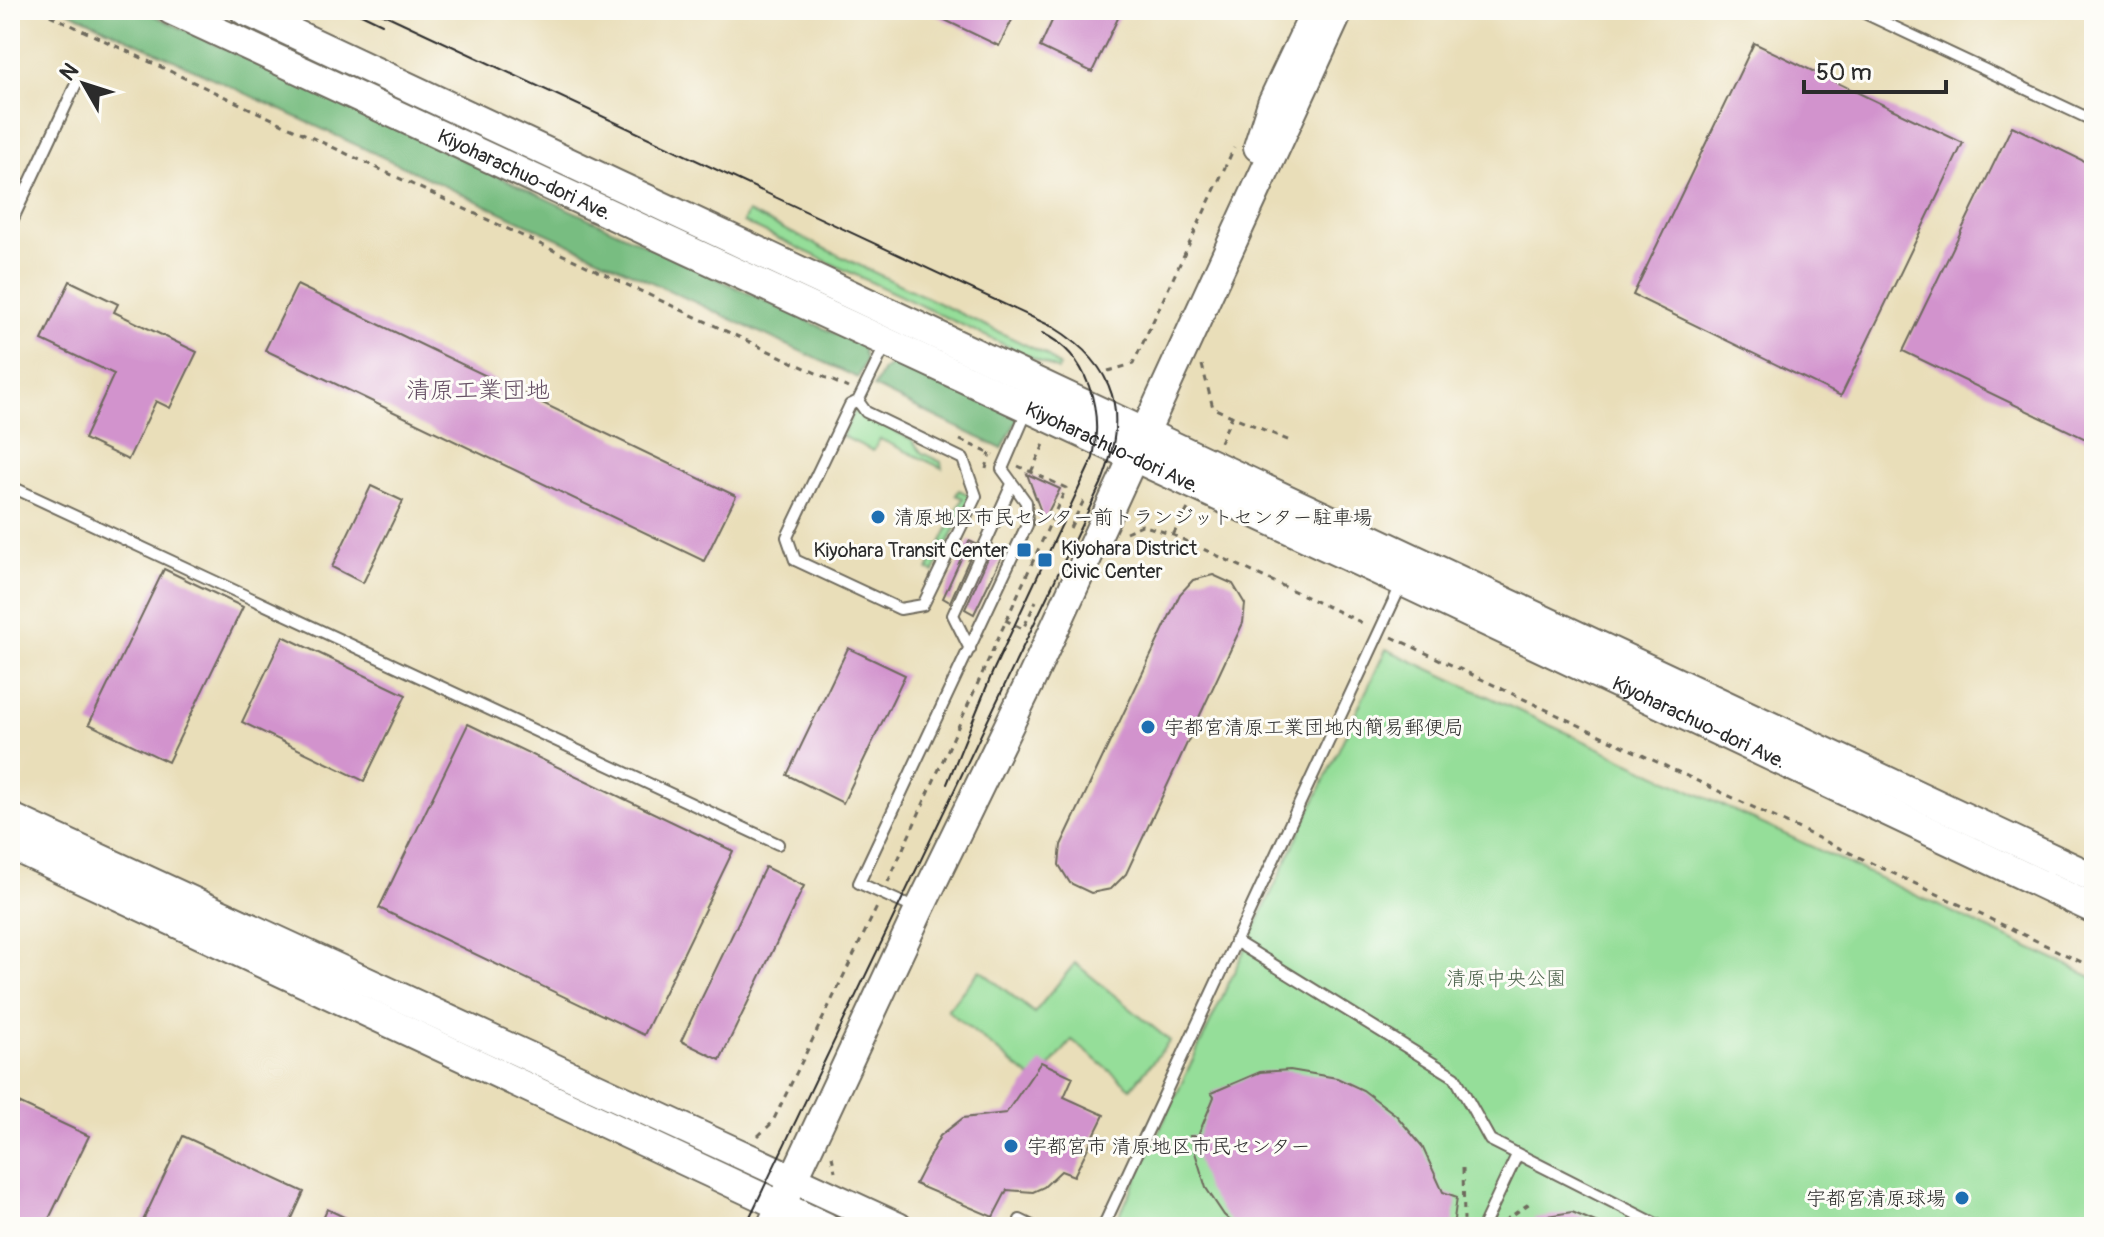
<svg xmlns="http://www.w3.org/2000/svg" width="2104" height="1237" font-family="Pangolin,'Klee One',sans-serif">
	<style>
		.green { fill: #95de99; stroke: #608462; stroke-width: 2 }
		.forest { fill: #78bd81; stroke: #527456; stroke-width: 2 }
		.building { fill: #d293cd }
		.lines { fill: none; stroke-linecap: round; stroke-linejoin: round }
		.lane-casing { stroke: #6e6a5d; stroke-width: 14 }
		.secondary-casing { stroke: #6e6a5d; stroke-width: 32 }
		.path { stroke: #6e6a5d; stroke-width: 3; stroke-dasharray: 6 6; stroke-linecap: butt }
		.lane { stroke: #fff; stroke-width: 10 }
		.secondary { stroke: #fff; stroke-width: 28 }
		.tram { stroke: #2b2b2b; stroke-width: 2 }
		.poi-dot { fill: #1f6fb2; stroke: #fdfcf7; stroke-width: 3 }
		.labels { text-anchor: middle; stroke-width: 6; stroke-linejoin: round; paint-order: stroke }
		.street-label { font-size: 20px; fill: #2b2b2b; stroke: #fdfcf7 }
		.poi-label { font-size: 20px; fill: #2b2b2b; stroke: #fdfcf7; text-anchor: start }
		.park-label { font-size: 20px; fill: #4b614c; stroke: #fdfcf7 }
		.quarter-label { font-size: 24px; fill: #654f64; stroke: #fdfcf7 }
	</style>
	<rect width="100%" height="100%" fill="#fdfcf7"/>
	<filter id="ink" filterUnits="userSpaceOnUse"><feTurbulence type="fractalNoise" baseFrequency=".0125" numOctaves="2"/><feDisplacementMap in="SourceGraphic" scale="16" xChannelSelector="R" yChannelSelector="G"/><feConvolveMatrix kernelMatrix="1 2 1 2 8 2 1 2 1" color-interpolation-filters="sRGB"/></filter>
	<filter id="wash" filterUnits="userSpaceOnUse"><feTurbulence type="fractalNoise" baseFrequency=".006" numOctaves="4" result="noise"/><feDisplacementMap in="SourceGraphic" scale="32" xChannelSelector="R" yChannelSelector="G"/><feGaussianBlur stdDeviation="1.8" result="paint"/><feColorMatrix in="noise" values="0 0 0 0 0 0 0 0 0 0 0 0 0 0 0 0 0 1.4 0 .05"/><feComposite in="paint" operator="in"/></filter>
	<g filter="url(#wash)">
		<rect width="100%" height="100%" fill="#e9deb9"/>
		<path class="green" d="M748,212l297,142 15,13 -2,3 -315,-148z
			M854,411l57,28 11,14 19,9 1,6 -62,-29 -7,12 -31,-15z
			M959,490l12,6 -37,76 -6,-2 35,-72 -7,-3z
			M1386,649l708,329v249h-980z
			M1075,963l95,78 -39,47 -59,-48 -35,43 -90,-73 33,-40 54,43z"/>
		<path class="forest" d="M66,10h76l720,336 4,14 -8,18z
			M898,361l120,57 -16,31 -128,-62 9,-17z"/>
		<g id="blocks">
			<path class="building" d="M924,10h93l-18,36z
				M1057,10h65l-30,62 -52,-25z
				M1754,43l209,100 -122,253 -208,-101z
				M2012,126l82,40v277l-191,-92z
				M70,281l48,23 -4,8 83,40 -27,56 -14,-7 -28,59 -44,-21 30,-65 -72,-34z
				M297,285l439,211 -32,65 -439,-211z
				M1027,474l33,15 -16,31z
				M371,486l32,15 -40,82 -31,-16z
				M969,541l7,3 -26,58 -7,-4z
				M991,551l11,5 -28,58 -9,-5z
				M164,569l79,38 -75,155 -79,-38z
				M1213,575l20,9 12,20 -2,19 -117,251 -15,15 -20,4 -21,-10 -11,-18 2,-20 119,-251 13,-14z
				M283,636l123,59 -42,86 -122,-59z
				M848,648l57,27 -62,128 -56,-28z
				M468,724l265,127 -89,184 -265,-127z
				M765,867l39,19 -84,174 -39,-19z
				M1041,1062l32,15 -9,20 40,18 -30,61 -13,-5 -17,16 -11,5 -26,-2 -14,27 -78,-33 25,-48 23,-18 43,-5z
				M1290,1070l47,8 26,12 33,25 26,31 21,46 14,5 -4,30h-216l-13,-12 -18,-27 -16,-52h8l16,-39 -3,-4 49,-21z
				M10,1099l79,37 -44,91h-35z
				M183,1136l121,56 -16,35h-148z
				M327,1209l38,18h-46z
				M1572,1212l35,15h-72l-1,-9z"/>
		</g>
	</g>
	<g filter="url(#ink)">
		<use href="#blocks" fill-opacity="0" stroke="#6e6a5d" stroke-width="2"/>
		<g class="lines">
			<defs>
				<path id="lane" d="M1858,10l236,111
					M10,225l66,-141
					M858,401l8,11 97,47 13,37 -53,109 -23,4 -105,-49 -8,-23 63,-132 8,-4 28,-57
					M10,486l768,358
					M970,649l-17,-34 59,-131
					M918,910l-59,-27 168,-358 -1,-23 -24,-33 25,-58
					M1235,941l220,136 35,63 172,87
					M1020,1220l14,7
					M1103,1227l299,-644
					M1483,1227l34,-72"/>
				<g id="secondary">
					<path id="s1" d="M171,10l1232,572 691,327"/>
					<path d="M244,10l1850,868"/>
					<path d="M1258,147l14,-44 44,-93"/>
					<path d="M10,817l888,410"/>
					<path d="M10,845l816,382"/>
					<path d="M771,1227l148,-317 110,-226 310,-674"/>
				</g>
			</defs>
			<use href="#lane" class="lane-casing"/>
			<use href="#secondary" class="secondary-casing"/>
			<path class="path" d="M39,10l809,378
				M1202,365l11,43 77,33
				M1108,371l25,-7 101,-216
				M960,440l33,15
				M1220,442l13,-28
				M986,469l4,-16
				M1031,472l15,-32
				M1070,528l15,-30
				M1126,532l16,-7 31,10 194,90
				M1173,535l16,-28
				M1005,620l18,9 13,-28
				M1392,637l702,331
				M888,882l178,-394 -48,-22
				M758,1136l14,-13 105,-216
				M832,1156l3,15
				M1463,1168l1,52
				M1504,1221l26,-18
				M920,1222l10,5"/>
			<use href="#lane" class="lane"/>
			<use href="#secondary" class="secondary"/>
			<path class="tram" d="M353,10l29,14
				M375,10l678,317c65,40 76,88 48,157l-356,743
				M947,784l46,-113 100,-213c10,-48 -4,-103 -51,-125"/>
		</g>
	</g>
	<g class="poi-dot">
		<circle cx="878" cy="517" r="8"/>
		<rect x="1016" y="542" width="16" height="16" rx="4"/>
		<rect x="1037" y="552" width="16" height="16" rx="4"/>
		<circle cx="1148" cy="727" r="8"/>
		<circle cx="1011" cy="1146" r="8"/>
		<circle cx="1962" cy="1198" r="8"/>
	</g>
	<g class="labels">
		<g class="street-label">
			<text dy="7" stroke="none"><textPath href="#s1" startOffset="390">Kiyoharachuo-dori Ave.</textPath></text>
			<text dy="7" stroke="none"><textPath href="#s1" startOffset="1038">Kiyoharachuo-dori Ave.</textPath></text>
			<text dy="7" stroke="none"><textPath href="#s1" startOffset="1686">Kiyoharachuo-dori Ave.</textPath></text>
		</g>
		<g class="poi-label">
			<text x="894" y="524">清原地区市民センター前トランジットセンター駐車場</text>
			<text x="1061" y="555">Kiyohara District<tspan x="1061" dy="23">Civic Center</tspan></text>
			<text x="1008" y="557" text-anchor="end">Kiyohara Transit Center</text>
			<text x="1164" y="734">宇都宮清原工業団地内簡易郵便局</text>
			<text x="1027" y="1153">宇都宮市 清原地区市民センター</text>
			<text x="1946" y="1205" text-anchor="end">宇都宮清原球場</text>
		</g>
		<g class="park-label">
			<text x="1506" y="985">清原中央公園</text>
		</g>
		<g class="quarter-label">
			<text x="478" y="398">清原工業団地</text>
		</g>
	</g>
	<rect width="2104" height="1237" fill="none" stroke="#fdfcf7" stroke-width="40"/>
	<g transform="translate(84 84) rotate(309)" stroke="#fdfcf7" stroke-width="6" paint-order="stroke">
	<path d="M0-6L14 30L0 20L-14 30Z" fill="#2b2b2b"/>
	<text y="-12" font-size="22" font-weight="bold" text-anchor="middle" fill="#2b2b2b">N</text>
	</g>
	<path d="M1804 80v12h142v-12" fill="none" stroke="#2b2b2b" stroke-width="4"/>
	<text x="1816" y="80" font-size="24" fill="#2b2b2b" stroke="#fdfcf7" stroke-width="6" paint-order="stroke">50 m</text>
</svg>
